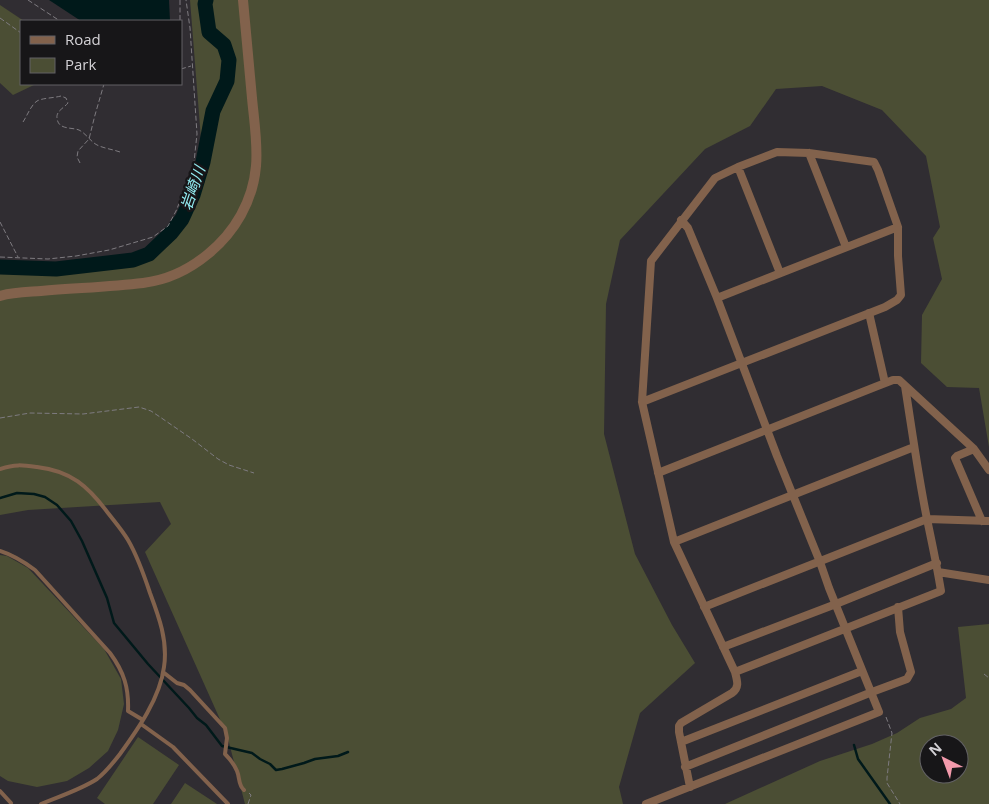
<svg xmlns="http://www.w3.org/2000/svg" width="989" height="804" font-family="'Open Sans','Noto Sans JP',sans-serif">
	<style>
		.green { fill: #4b4e34; fill-rule: evenodd }
		.water { fill: #00191a }
		.lines { fill: none; stroke-linecap: round; stroke-linejoin: round }
		.stream { stroke: #00191a; stroke-width: 2.5 }
		.river { stroke: #00191a; stroke-width: 15 }
		.path { stroke: #7e7b80; stroke-width: 1; stroke-dasharray: 5 2.5; stroke-linecap: butt }
		.service { stroke: #82624c; stroke-width: 4 }
		.minor { stroke: #82624c; stroke-width: 8 }
		.tertiary { stroke: #82624c; stroke-width: 10 }
		.labels { text-anchor: middle; stroke-width: 5; stroke-linejoin: round; paint-order: stroke }
		.water-label { font-size: 15px; font-style: italic; fill: #93edf2; stroke: #171618 }
	</style>
	<rect width="100%" height="100%" fill="#302d32"/>
	<path class="green" d="M190,0h799v447l-10,-59 -32,-1 -26,-24 1,-48 20,-36 -9,-41 7,-11 -14,-71 -44,-46 -60,-24 -46,3 -26,37 -45,23 -85,91 -14,64 -2,130 31,120 37,71 23,38 -55,50 -21,74 4,17h-378l-18,-69 -82,-183 26,-28 -11,-22 -132,8 -28,5v-253l66,2 59,-9 40,-12 16,-15 23,-51z
		M0,5l24,16h-3v63h15l-23,11 -13,-12z
		M0,555l7,1 21,12 76,81 17,30 3,25 -6,26 -10,21 -19,17 -22,13 -30,6 -29,-6 -8,-5z
		M989,624v180h-264l95,-43 52,-17 25,-11 23,-15 31,-9 15,-11 -8,-71zM929,744h30v30h-30z
		M138,737l41,28 -26,39h-48l-8,-6z
		M185,783l32,21h-46z"/>
	<path class="water" d="M49,0h120l1,21h-89z"/>
	<g class="lines">
		<path class="stream" d="M0,498l17,-5 17,1 11,3 12,8 14,16 11,20 25,57 7,25 34,41 41,44 8,10 9,7 16,21 30,7 8,6 10,5 6,6 6,-1 22,-6 11,-4 23,-3 10,-4
			M854,745l4,14 32,45"/>
		<path class="river" d="M0,267l56,2 77,-9 16,-6 22,-21 11,-14 11,-24 10,-33 10,-51 14,-30 2,-21 -5,-15 -15,-13 -4,-28 1,-4"/>
		<path class="path" d="M28,0l32,21
			M180,0v21
			M0,18l21,15
			M181,69l10,-3
			M23,122c4,-6 8,-17 14,-21 5,-3 17,-3 24,-5l5,2 2,5c-4,5 -12,8 -11,15 1,12 14,9 22,12 6,3 10,9 15,13 6,5 18,6 26,9
			M80,163l-3,-6 1,-6 11,-12 6,-24 9,-31
			M0,222l18,35
			M0,257l48,2 28,-3 33,-6 44,-13 15,-11 8,-15 11,-27 7,-22 3,-28 -7,-106 -4,-28
			M0,418l30,-5 53,1 56,-7 12,4 9,6 32,22 26,20 11,6 25,8
			M984,674l5,4
			M886,717l6,16 -5,45v5l13,21
			M248,804l3,-9 -2,-2"/>
		<path class="service" d="M0,469c15,-5 22,-4 37,-2 34,4 51,19 71,46 7,9 14,17 20,27 10,17 16,35 22,53 9,24 18,48 14,74 -4,31 -26,62 -44,87 -7,9 -14,18 -23,25 -17,11 -37,17 -56,25
			M0,551c13,4 24,11 35,19l75,83c14,19 19,35 18,58l15,9
			M163,672l14,11 7,2 6,5 35,38 2,10 -2,16c5,5 9,10 12,17 3,7 1,14 7,19
			M141,724l32,23 55,57
			M0,791l11,12"/>
		<path class="minor" d="M809,153l37,94
			M738,167l42,106
			M717,298l181,-71
			M869,313l16,70
			M642,402l243,-95 12,-7 4,-5 -3,-39v-29l-20,-57 -4,-8 -65,-9 -32,-1 -39,15 -23,11 -64,83 -9,141 32,140 61,130c2,8 5,16 -3,21l-51,30 -2,3v6l11,55
			M974,449l-17,7 -2,2 27,63
			M658,473l217,-86 18,-7h6l75,69 15,21
			M674,542l240,-95
			M938,572l51,8
			M704,607l223,-88 62,2
			M723,647l113,-43 101,-41
			M735,672l206,-81c-4,-25 -9,-48 -14,-72 -9,-44 -15,-89 -22,-133
			M681,742l181,-71
			M685,767l187,-75 35,-13 4,-7 -11,-40 -2,-25
			M646,804l233,-92 -50,-124 -9,-26 -43,-106 -60,-158 -29,-70 -7,-8"/>
		<path class="tertiary" d="M0,296c13,-4 28,-4 41,-5 34,-3 69,-4 102,-8 25,-3 47,-14 65,-29 27,-22 45,-53 48,-88 2,-22 -2,-46 -4,-68 -3,-33 -6,-65 -9,-98"/>
	</g>
	<g class="labels">
		<g class="water-label">
			<text transform="translate(193 188) rotate(-71)" y="5">岩崎川</text>
		</g>
	</g>
	<rect x="20" y="20" width="162" height="65" fill="#171618" stroke="#626164"/>
	<rect x="30" y="36" width="25" height="8" fill="#82624c" stroke="#626164"/>
	<text x="65" y="45" font-size="15" fill="#d3d1d5">Road</text>
	<rect x="30" y="58" width="25" height="15" fill="#4b4e34" stroke="#626164"/>
	<text x="65" y="70" font-size="15" fill="#d3d1d5">Park</text>
	<g transform="translate(944 759) rotate(318)"><circle r="24" fill="#171618" stroke="#626164"/>
	<path d="M0-4L9 19L0 12L-9 19Z" fill="#f39aac"/>
	<text y="-8" font-size="14" font-weight="bold" text-anchor="middle" fill="#d3d1d5">N</text>
	</g>
</svg>
